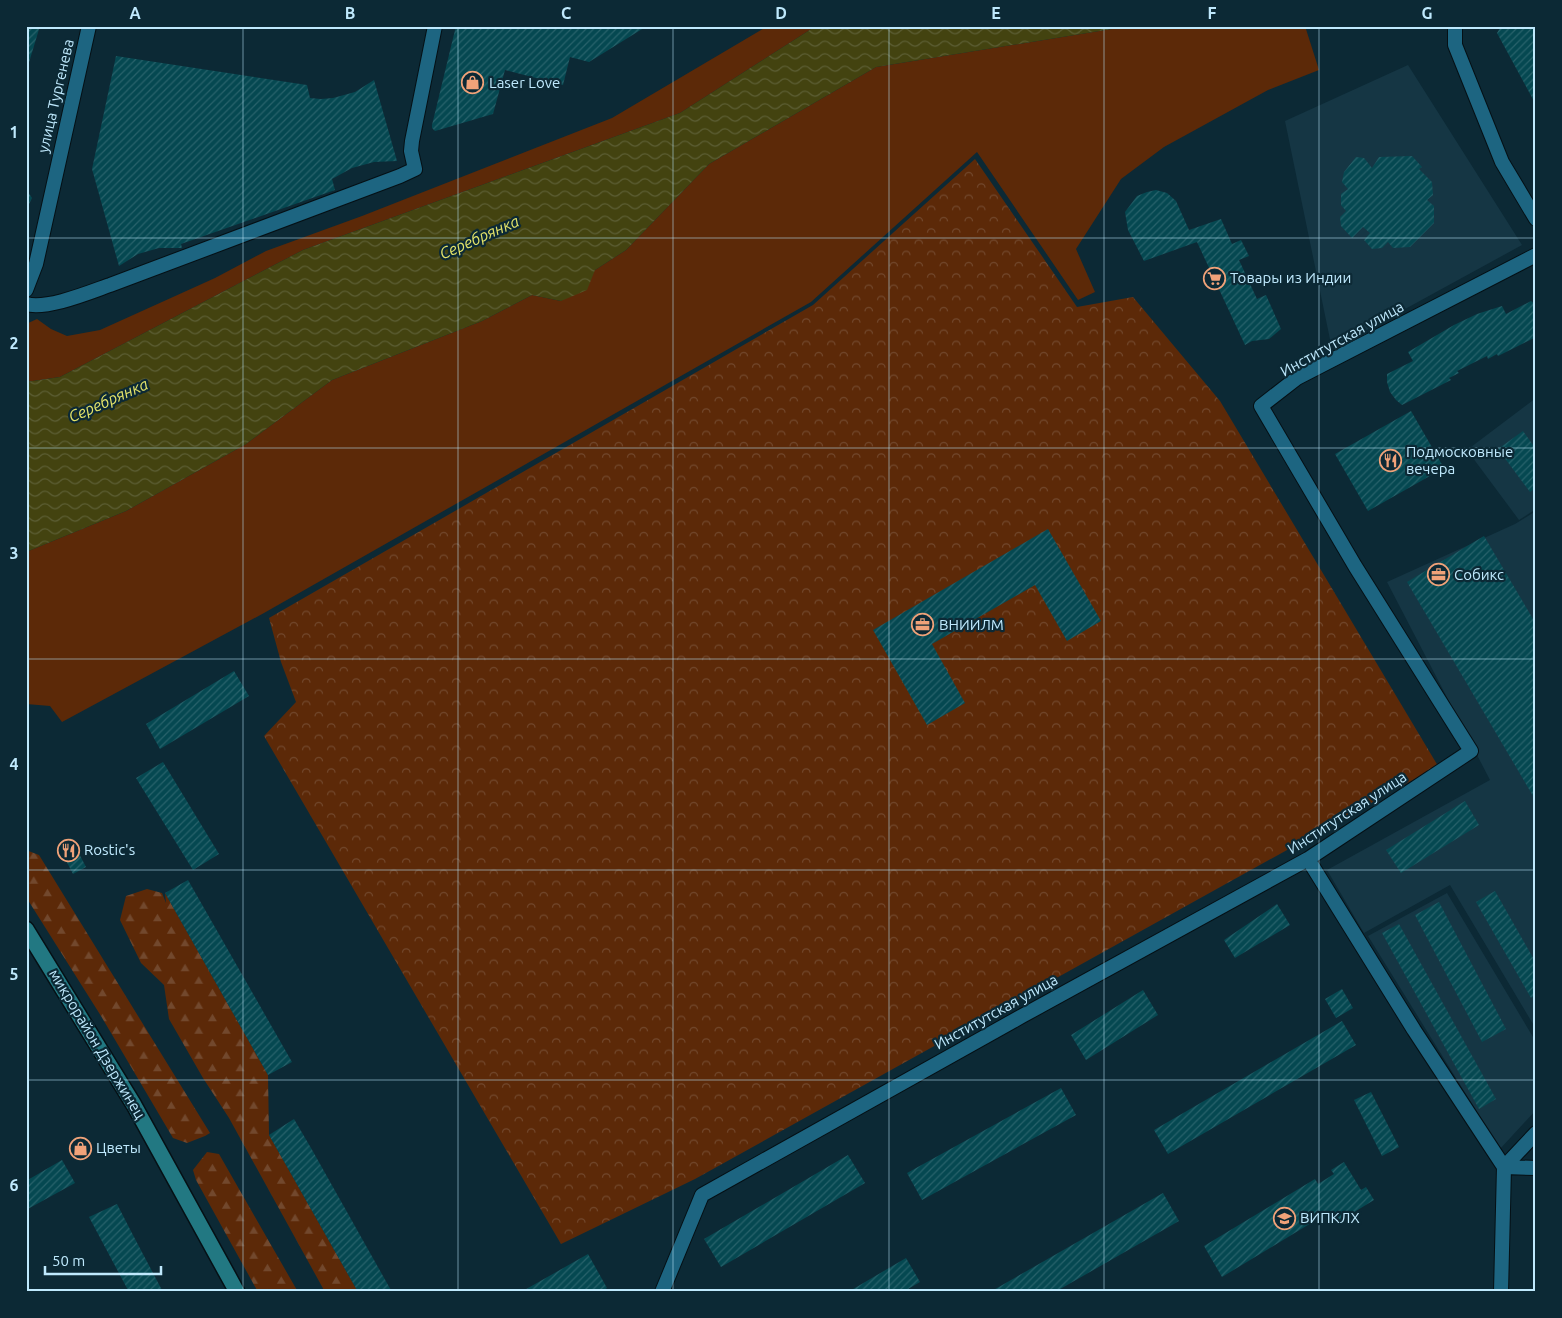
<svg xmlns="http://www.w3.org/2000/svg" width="1562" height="1318" font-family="Ubuntu,sans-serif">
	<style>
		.built { fill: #153644 }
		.grass { fill: #5c2908 }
		.forest { fill: url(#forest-firs) }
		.park { fill: url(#park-crowns) }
		.water { fill: url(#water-waves) }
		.building { fill: url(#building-hatch) }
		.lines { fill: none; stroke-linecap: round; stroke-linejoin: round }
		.street-casing { stroke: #051015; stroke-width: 16 }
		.secondary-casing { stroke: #051015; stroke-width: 18 }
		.street { stroke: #1d6581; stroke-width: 14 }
		.secondary { stroke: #227882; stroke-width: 15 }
		.grid { fill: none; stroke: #bfe9fd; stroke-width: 1; stroke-opacity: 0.55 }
		.labels { text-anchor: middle; stroke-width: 4.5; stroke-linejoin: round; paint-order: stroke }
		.poi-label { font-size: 15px; fill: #bfe9fd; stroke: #0c2935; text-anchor: start }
		.street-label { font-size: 15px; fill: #bfe9fd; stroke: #0c2935 }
		.water-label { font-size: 16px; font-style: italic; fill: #e5e469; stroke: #0c2935 }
		.neatline { fill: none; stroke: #bfe9fd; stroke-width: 2 }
		.grid-label { font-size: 16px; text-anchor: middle; font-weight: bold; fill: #bfe9fd }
	</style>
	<defs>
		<pattern id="forest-firs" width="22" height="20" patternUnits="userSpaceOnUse" patternTransform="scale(1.25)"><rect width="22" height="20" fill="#5c2908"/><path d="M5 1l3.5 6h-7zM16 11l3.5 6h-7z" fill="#72482d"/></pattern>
		<pattern id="park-crowns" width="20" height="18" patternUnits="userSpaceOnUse" patternTransform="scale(1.25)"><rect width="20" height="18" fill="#5c2908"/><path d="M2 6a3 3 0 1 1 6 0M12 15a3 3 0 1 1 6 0" fill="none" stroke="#72482d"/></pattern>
		<pattern id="water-waves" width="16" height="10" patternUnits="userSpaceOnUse" patternTransform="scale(1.25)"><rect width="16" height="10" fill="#434310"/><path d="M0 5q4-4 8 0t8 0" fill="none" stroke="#5c5e34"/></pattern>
		<pattern id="building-hatch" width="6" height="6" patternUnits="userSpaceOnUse" patternTransform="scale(1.25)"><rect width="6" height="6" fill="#054851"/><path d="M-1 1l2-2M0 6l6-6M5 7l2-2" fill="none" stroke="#28626b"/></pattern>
	</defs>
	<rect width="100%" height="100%" fill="#0c2935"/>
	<path class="built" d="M1408,65l114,180 -190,104 -47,-228z
		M1536,398v111l-17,11 -52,-70z
		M1536,511v518l-86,-144 -86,48 -37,-63 163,-90 -103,-198 128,-58z
		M1447,893l89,149v68l-36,39 -132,-213z"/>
	<path class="grass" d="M768,26h48l-136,87 -377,137 -243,127 -34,5v-58l11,-5 14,10 16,7 33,-6 115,-52 51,-27 96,-35 250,-98z
		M1119,26h186l14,44 -51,20 -104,57 -43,32 -45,70 19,43 -17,8 -101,-148 -166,150 -547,311 -202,109 -12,-16 -24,-2v-152l100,-41 120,-67 86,-64 150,-59 50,-26 29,6 34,-31 31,-20 83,-86 167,-97 242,-39z"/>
	<path class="forest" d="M26,850l13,5 171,278 -5,3 -18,7 -14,-5 -72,-122 -75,-119z
		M147,889l15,4 4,10 -1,-10 103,182 1,60 89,157h-33l-96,-174 -26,-40 -34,-59 -5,-34 -23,-22 -21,-43 6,-24z
		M207,1152l12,2 79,138h-40l-62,-112 -3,-10z"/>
	<path class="park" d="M975,159l102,148 56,-10 87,104 218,365 -743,413 -134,65 -297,-508 32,-34 -15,-40 -12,-44 544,-313z"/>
	<path class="water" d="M816,26h303l-1,2 -242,39 -167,97 -83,86 -31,20 -8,20 -26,11 -29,-6 -50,26 -150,59 -86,64 -120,67 -100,41v-170l34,-5 243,-127 377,-137z"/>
	<path class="building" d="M26,26h14l-13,43h-1z
		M456,26h191l-58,36 -19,-5 -7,28 -58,-15 -12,44 -58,17 -3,-3v-3z
		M1501,26h35v79l-39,-72z
		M116,56l191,29 3,13 11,1 12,-1 22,-6 19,-12 23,81 -23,1 -22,6 -20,11 3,11 -154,54 1,4h-23l-21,6 -19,12 -27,-97z
		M1412,156l10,11 -3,2 13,13 1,13 -6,5 7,6v17l-24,24 -17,1 -5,-6 -6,6 -10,1 -8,-9 6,-7 -7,-6 -11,11 -11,-12 -1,-9 6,-6 -5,-6v-11l7,-5 -6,-7 2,-10 12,-15 8,1 8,10 7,-11z
		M26,189l6,9 -6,12z
		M1156,190l11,3 9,8 13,29 32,-11 11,25 9,-4 8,16 -10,4 18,39 9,-4 15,34 -12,10 -17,2 -7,4 -48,-103 -53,19 -16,-31 -3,-18 12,-16 10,-4z
		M1531,301l5,4v32l-38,19 -1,-2 -9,5 -1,-3 -30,15 2,2 -10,5 2,2 -49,25 -6,-5 -6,-8 -3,-10v-8l26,-13 -5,-9 46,-27 23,-11 25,-8 4,8z
		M1411,411l33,57 -76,43 -33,-57z
		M1523,431l13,18v39l-6,4 -32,-43z
		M1048,529l53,92 -34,20 -32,-56 -103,59 33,59 -38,22 -54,-95z
		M1484,536l52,88v177l-129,-219z
		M234,671l15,25 -89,53 -14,-25z
		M163,762l56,92 -26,16 -57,-92z
		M1465,801l14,24 -78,48 -15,-23z
		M71,838l15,29 -13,7 -15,-29z
		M188,880l104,182 -24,13 -103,-182z
		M1495,891l41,72v32l-5,3 -55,-96z
		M1439,902l67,127 -24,13 -67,-127z
		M1277,904l13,21 -55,33 -11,-18z
		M1399,924l97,175 -17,10 -97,-176z
		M1342,989l11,19 -17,10 -11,-19z
		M1143,990l15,25 -72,45 -15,-25z
		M1342,1021l14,24 -188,109 -14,-24z
		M1061,1088l15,27 -154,85 -15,-27z
		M1371,1092l28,55 -17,9 -28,-56z
		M294,1119l17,29 81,144h-34l-89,-157z
		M74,1138h11l5,10 -6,9h-8l-6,-10z
		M848,1155l17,28 -144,84 -17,-28z
		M62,1160l13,23 -49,27v-29z
		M1344,1162l17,28 5,-3 8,13 -36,22 -7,-11 -109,66 -18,-31 111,-67 3,5 16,-10 -3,-4z
		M1163,1193l16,28 -124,71h-65z
		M117,1204l17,33 29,55h-34l-40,-75z
		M588,1254l19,34 -7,4h-79z
		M906,1258l14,24 -17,10h-55z"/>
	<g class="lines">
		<defs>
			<path id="street" d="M1455,26v19l47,117 34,57
				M26,290l10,-26 53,-238
				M26,304c21,6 64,-12 84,-19l290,-109 15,-7 -4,-18 1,-10 23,-115
				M1308,859l106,171 90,137 -3,125
				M1504,1167l32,-34
				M1504,1167l32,1
				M662,1292l40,-97 320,-179 286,-157 163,-108 -116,-185 -94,-160 36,-28 239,-123"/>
			<path id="secondary" d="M26,929l108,176 103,187"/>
		</defs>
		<use href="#street" class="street-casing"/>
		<use href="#secondary" class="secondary-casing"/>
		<use href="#street" class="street"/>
		<use href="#secondary" class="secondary"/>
	</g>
	<path class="grid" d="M243,26v1266M458,26v1266M673,26v1266M889,26v1266M1104,26v1266M1319,26v1266M26,238h1510M26,448h1510M26,659h1510M26,870h1510M26,1080h1510"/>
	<defs>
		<symbol id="shop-ring" viewBox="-11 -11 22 22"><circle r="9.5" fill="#0c2935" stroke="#f0a279" stroke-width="1.5"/><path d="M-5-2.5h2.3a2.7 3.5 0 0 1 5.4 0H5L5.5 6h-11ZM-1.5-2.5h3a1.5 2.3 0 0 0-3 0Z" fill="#f0a279"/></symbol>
		<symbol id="supermarket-ring" viewBox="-11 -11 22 22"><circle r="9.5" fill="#0c2935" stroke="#f0a279" stroke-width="1.5"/><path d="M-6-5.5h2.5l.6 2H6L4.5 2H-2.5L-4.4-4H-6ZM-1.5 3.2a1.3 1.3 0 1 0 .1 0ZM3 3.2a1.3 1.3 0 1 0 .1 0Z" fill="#f0a279"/></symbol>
		<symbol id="restaurant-ring" viewBox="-11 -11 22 22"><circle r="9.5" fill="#0c2935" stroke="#f0a279" stroke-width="1.5"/><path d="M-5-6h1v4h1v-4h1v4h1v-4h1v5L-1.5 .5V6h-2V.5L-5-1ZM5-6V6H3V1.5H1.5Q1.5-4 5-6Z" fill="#f0a279"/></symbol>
		<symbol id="office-ring" viewBox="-11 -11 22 22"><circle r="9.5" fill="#0c2935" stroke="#f0a279" stroke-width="1.5"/><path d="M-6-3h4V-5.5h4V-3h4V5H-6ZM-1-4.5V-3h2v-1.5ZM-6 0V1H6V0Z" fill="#f0a279"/></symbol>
		<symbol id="university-ring" viewBox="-11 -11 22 22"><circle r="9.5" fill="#0c2935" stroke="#f0a279" stroke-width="1.5"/><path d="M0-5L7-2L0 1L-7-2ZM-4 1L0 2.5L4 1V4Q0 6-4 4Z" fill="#f0a279"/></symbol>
	</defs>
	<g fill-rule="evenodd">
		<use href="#shop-ring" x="460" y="70" width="25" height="25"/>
		<use href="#supermarket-ring" x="1202" y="266" width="25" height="25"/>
		<use href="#restaurant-ring" x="1378" y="448" width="25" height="25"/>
		<use href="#office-ring" x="1426" y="562" width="25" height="25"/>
		<use href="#office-ring" x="910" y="612" width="25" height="25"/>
		<use href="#restaurant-ring" x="56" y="838" width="25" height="25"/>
		<use href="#shop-ring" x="68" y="1136" width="25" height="25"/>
		<use href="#university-ring" x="1272" y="1206" width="25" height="25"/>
	</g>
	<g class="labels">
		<g class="poi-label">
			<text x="489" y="88">Laser Love</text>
			<text x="1230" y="283">Товары из Индии</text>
			<text x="1406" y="457">Подмосковные<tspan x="1406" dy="17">вечера</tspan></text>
			<text x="1454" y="580">Собикс</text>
			<text x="939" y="630">ВНИИЛМ</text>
			<text x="84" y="855">Rostic's</text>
			<text x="96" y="1153">Цветы</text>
			<text x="1300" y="1223">ВИПКЛХ</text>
		</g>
		<g class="street-label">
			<text transform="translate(56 96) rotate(-77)" y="5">улица Тургенева</text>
			<text transform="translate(1342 339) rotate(-29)" y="5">Институтская улица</text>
			<text transform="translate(1347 813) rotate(-33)" y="5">Институтская улица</text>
			<text transform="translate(996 1012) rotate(-29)" y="5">Институтская улица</text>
			<text transform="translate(97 1044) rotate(59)" y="5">микрорайон Дзержинец</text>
		</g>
		<g class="water-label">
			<text transform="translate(479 237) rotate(-24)" y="6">Серебрянка</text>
			<text transform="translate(108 400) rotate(-24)" y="6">Серебрянка</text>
		</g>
	</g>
	<rect width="1562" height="1318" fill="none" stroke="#0c2935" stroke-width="55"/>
	<path d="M45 1266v8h116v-8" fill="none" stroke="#bfe9fd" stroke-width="2.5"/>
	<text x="52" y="1266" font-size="15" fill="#bfe9fd" stroke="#0c2935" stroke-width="4" paint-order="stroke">50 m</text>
	<rect x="28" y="28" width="1506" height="1262" class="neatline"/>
	<g class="grid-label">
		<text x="135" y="19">A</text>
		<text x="350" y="19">B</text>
		<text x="566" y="19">C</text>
		<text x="781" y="19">D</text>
		<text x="996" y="19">E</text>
		<text x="1212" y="19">F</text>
		<text x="1427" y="19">G</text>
		<text x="14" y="138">1</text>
		<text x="14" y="349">2</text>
		<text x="14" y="559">3</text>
		<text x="14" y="770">4</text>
		<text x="14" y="980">5</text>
		<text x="14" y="1191">6</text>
	</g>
</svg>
